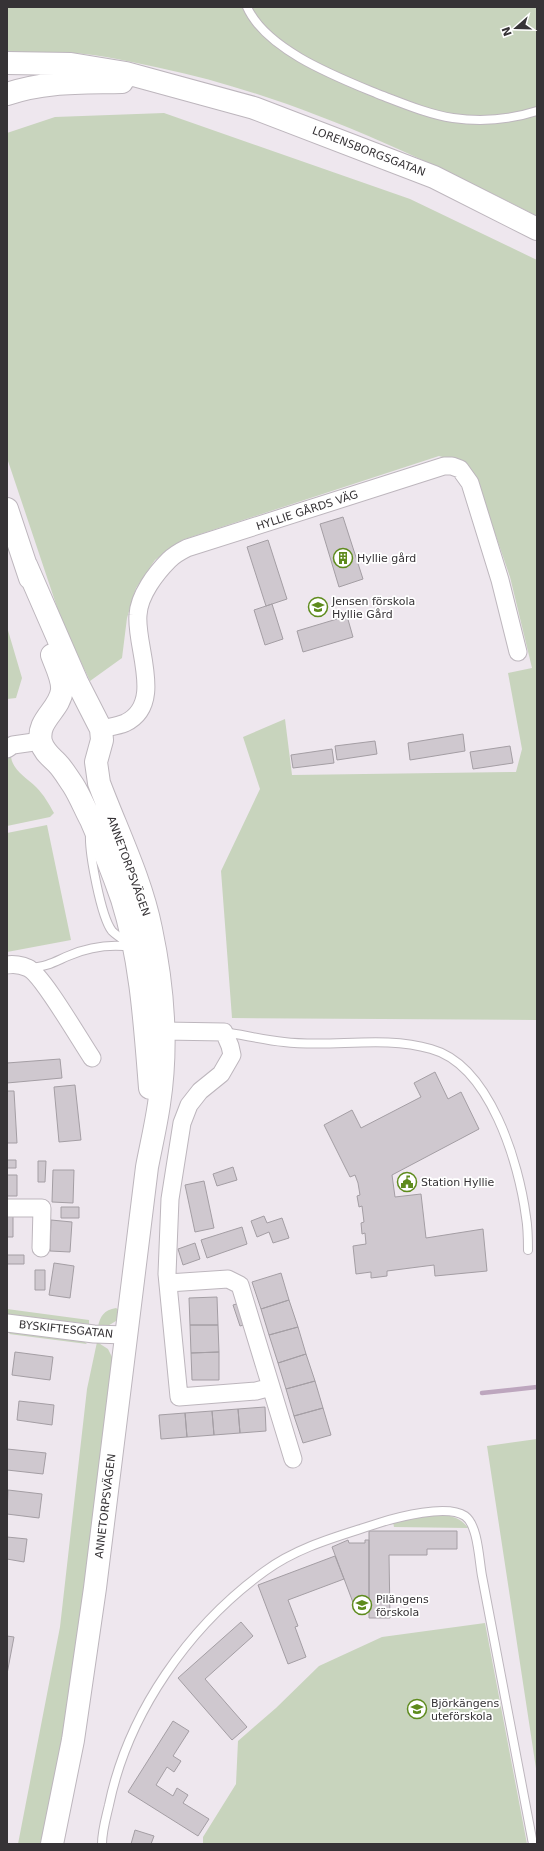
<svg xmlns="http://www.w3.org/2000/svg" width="544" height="1851" font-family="'DejaVu Sans',sans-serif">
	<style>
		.green { fill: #c8d4bd }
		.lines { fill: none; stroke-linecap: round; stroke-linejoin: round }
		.stream { stroke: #bda6be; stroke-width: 4.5 }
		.building { fill: #cfc8cf; stroke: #a49ea4 }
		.lane-casing { stroke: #bdb6bd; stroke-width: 10 }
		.street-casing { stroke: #bdb6bd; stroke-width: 19 }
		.secondary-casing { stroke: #bdb6bd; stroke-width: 24 }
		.lane { stroke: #fff; stroke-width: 8 }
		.street { stroke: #fff; stroke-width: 17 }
		.secondary { stroke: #fff; stroke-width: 22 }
		.labels { text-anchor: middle; stroke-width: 3.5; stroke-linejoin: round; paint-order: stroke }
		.street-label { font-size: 11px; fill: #363336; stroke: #fff }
		.poi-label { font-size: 11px; fill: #363336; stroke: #fff; text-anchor: start }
	</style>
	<rect width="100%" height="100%" fill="#eee7ee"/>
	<path class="green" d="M7,7h530v209c-121,-61 -244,-120 -377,-148 -27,-6 -59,-13 -86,-15 -22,-2 -46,2 -67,-2z
		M164,113l246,86 127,61v760l-305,-2 -11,-147 39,-82 -17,-52 42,-18 7,56 224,-3 6,-23 -14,-76 24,-5 -22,-91 -35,-102 -12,-12 -24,-7 -257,84 -27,20 -19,28 -9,30 -5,40 -32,23 -27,-56 -56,-167v-325l48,-16z
		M7,627l15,51 -6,20 -9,1z
		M11,757c2,14 16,21 25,30 8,8 13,17 18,26l-4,4 -43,9v-68z
		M47,825l24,115 -64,12v-119z
		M116,1308l3,2 -3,11 -10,6h-8c2,-11 6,-17 18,-19z
		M7,1309l82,11v4l-82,-10z
		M11,1332l73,9 3,3 -78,-10z
		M97,1342l11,7 5,10 -27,233 -23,141 -22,111h-23l42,-217 27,-238z
		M537,1439v336l-50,-329z
		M443,1515c10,1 19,4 25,13l-74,-1 -1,-5 33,-6z
		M485,1623l42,221h-324v-7l33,-53 2,-43 38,-33 43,-42 63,-29z"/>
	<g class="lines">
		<path class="stream" d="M482,1393l55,-6"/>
	</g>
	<path class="building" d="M343,517l20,62 -24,8 -19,-63z
		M268,540l19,59 -21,7 -19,-59z
		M272,604l11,35 -18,6 -11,-35z
		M347,616l6,21 -50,15 -6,-21z
		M463,734l2,17 -55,9 -2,-17z
		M375,741l2,13 -40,6 -2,-14z
		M510,746l3,17 -40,6 -3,-17z
		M332,749l2,14 -41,5 -2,-13z
		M60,1059l2,19 -55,5v-20z
		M435,1072l13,27 13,-7 18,37 -87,46 3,22 26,-3 5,44 57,-9 4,42 -52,5 -1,-11 -47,6v5l-16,2v-6l-15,2 -3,-28 13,-2 -1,-11 -3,1 -1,-11 3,-1 -2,-16 -3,1 -2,-11 3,-1 -2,-12 -3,-8 -5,2 -26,-52 28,-15 9,18 60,-31 -7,-14z
		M75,1085l6,55 -22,2 -5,-55z
		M7,1091h7l3,52h-10z
		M7,1160h9v8h-9z
		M38,1161h8l-1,21h-7z
		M233,1167l4,13 -20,6 -4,-12z
		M53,1170h21l-1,33 -21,-1z
		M7,1175h10v21h-10z
		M204,1181l10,47 -19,4 -10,-47z
		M61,1207h18v11h-18z
		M7,1216h6v21h-6z
		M264,1216l3,7 15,-5 7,20 -16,5 -4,-11 -12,5 -6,-16z
		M51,1220l21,2 -2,30 -20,-1z
		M242,1227l5,17 -40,14 -6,-18z
		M195,1243l5,16 -17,6 -5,-16z
		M7,1255h17v9h-17z
		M54,1263l20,3 -4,32 -21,-3z
		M35,1270h10v20h-10z
		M281,1273l8,27 -28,9 -9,-27z
		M217,1297l1,28h-28l-1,-27z
		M289,1300l9,27 -29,8 -8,-26z
		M240,1303l7,21 -7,2 -7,-21z
		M190,1325h28l1,27 -28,1z
		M298,1327l8,27 -28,9 -9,-28z
		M15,1352l38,5 -3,23 -38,-5z
		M219,1352v28h-27l-1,-27z
		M306,1354l9,27 -29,8 -8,-26z
		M315,1381l8,27 -29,8 -8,-27z
		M19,1401l35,4 -2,20 -35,-5z
		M265,1407l1,24 -26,2 -2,-24z
		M323,1408l8,27 -28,8 -9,-27z
		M238,1409l2,24 -26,2 -2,-24z
		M212,1411l2,24 -27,2 -2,-24z
		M185,1413l2,24 -26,2 -2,-24z
		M7,1449l39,4 -3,21 -36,-4z
		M8,1490l34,4 -3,24 -32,-4z
		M369,1531h88v18h-30v6h-38l1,63h-21z
		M7,1537l20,2 -3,23 -17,-3z
		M348,1540l1,3h16v-3h4v70l-12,3 -25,-66z
		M335,1556l9,23 -56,21 10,26 -3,1 11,30 -18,7 -30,-79z
		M241,1622l12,14 -48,43 42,48 -15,13 -54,-62z
		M7,1636l7,1 -7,37z
		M173,1721l16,10 -16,25 8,5 -7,11 -7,-5 -11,18 17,11 4,-8 11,7 -5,8 26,16 -11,17 -70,-44z
		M135,1830l19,6 -3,8h-20z"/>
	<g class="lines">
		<defs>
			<path id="lane" d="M247,7c19,43 90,70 131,87 24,9 49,20 75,24 29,4 56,2 84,-7
				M90,834c-1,19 11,83 22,97 5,5 12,9 18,13
				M30,968c18,-2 22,-5 38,-12 21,-9 43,-12 64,-9
				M224,1032c20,3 40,8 60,10 48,6 99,-7 147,7 59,16 88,114 95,168 2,11 2,22 2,33
				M102,1844c0,-13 4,-26 7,-39 19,-92 80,-179 156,-234 34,-25 75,-35 114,-48 19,-6 68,-19 86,-7 13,9 14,44 17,60l51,268"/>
			<path id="street" d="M101,729c8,-2 17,-3 24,-6 40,-19 10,-76 13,-108 1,-20 18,-42 31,-55 5,-5 12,-9 18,-12l257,-82h8l8,3 10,14 30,97 18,72
				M7,749l6,-4 28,-4
				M7,965c6,-1 15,0 21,3 14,6 53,74 64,90
				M152,1034l12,-3 60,1 6,14 2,9 -11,19 -21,17 -11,14 -7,18 -12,76 -3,75 12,123 77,-6 15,-4
				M7,1208h35l-1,40
				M168,1283l60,-4 12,6 53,174
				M7,1323l87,11 32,1"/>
			<path id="secondary" d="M7,63l64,1 55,9 128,35 180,69 103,52
				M7,94c39,-13 74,-11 115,-12
				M7,509l23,69
				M26,565l51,117 24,47 1,11 -6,22 3,21c18,48 42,96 52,146 12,57 17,117 8,175 -3,21 -8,42 -12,63l-52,421 -22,152 -21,104
				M52,655c4,11 11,24 10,35 -2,20 -26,30 -21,52 3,10 9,14 16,21 6,6 11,15 16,22 7,11 12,24 18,35 11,25 22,53 31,79 19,60 23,126 28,189"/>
		</defs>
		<use href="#lane" class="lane-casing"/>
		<use href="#street" class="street-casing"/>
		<use href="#secondary" class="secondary-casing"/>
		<use href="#lane" class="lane"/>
		<use href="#street" class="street"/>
		<use href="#secondary" class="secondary"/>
	</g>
	<defs>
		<symbol id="building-ring" viewBox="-11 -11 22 22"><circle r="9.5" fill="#fff" stroke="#5e8b1d" stroke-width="1.5"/><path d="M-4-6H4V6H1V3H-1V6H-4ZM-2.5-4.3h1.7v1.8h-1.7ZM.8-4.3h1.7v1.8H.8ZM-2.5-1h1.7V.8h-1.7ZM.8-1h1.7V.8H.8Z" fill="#5e8b1d"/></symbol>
		<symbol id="school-ring" viewBox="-11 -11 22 22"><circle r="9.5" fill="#fff" stroke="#5e8b1d" stroke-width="1.5"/><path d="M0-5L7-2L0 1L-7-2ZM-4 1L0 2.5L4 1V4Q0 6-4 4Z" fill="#5e8b1d"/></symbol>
		<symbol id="civic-ring" viewBox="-11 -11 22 22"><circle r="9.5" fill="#fff" stroke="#5e8b1d" stroke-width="1.5"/><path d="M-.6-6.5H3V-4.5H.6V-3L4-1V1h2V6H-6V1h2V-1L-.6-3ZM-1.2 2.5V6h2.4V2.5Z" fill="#5e8b1d"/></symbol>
	</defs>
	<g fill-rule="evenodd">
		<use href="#building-ring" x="332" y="547" width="22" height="22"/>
		<use href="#school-ring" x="307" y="596" width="22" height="22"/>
		<use href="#civic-ring" x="396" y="1171" width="22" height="22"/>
		<use href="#school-ring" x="351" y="1594" width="22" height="22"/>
		<use href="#school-ring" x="406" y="1698" width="22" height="22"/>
	</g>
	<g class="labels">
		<g class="street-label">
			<text transform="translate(369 151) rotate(21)" y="4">LORENSBORGSGATAN</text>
			<text transform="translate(307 510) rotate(-18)" y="4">HYLLIE GÅRDS VÄG</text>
			<text transform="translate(129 866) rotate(70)" y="4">ANNETORPSVÄGEN</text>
			<text transform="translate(66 1329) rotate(6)" y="4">BYSKIFTESGATAN</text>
			<text transform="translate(105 1506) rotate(-83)" y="4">ANNETORPSVÄGEN</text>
		</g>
		<g class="poi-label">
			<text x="357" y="562">Hyllie gård</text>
			<text x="332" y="605">Jensen förskola<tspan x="332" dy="13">Hyllie Gård</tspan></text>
			<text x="421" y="1186">Station Hyllie</text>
			<text x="376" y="1603">Pilängens<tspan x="376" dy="13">förskola</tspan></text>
			<text x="431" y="1707">Björkängens<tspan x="431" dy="13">uteförskola</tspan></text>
		</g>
	</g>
	<rect width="544" height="1851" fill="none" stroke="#363336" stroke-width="16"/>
	<g transform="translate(516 28) rotate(250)" stroke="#ffffff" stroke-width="3" paint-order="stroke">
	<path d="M0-3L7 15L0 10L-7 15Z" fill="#363336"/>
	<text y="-6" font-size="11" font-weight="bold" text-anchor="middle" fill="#363336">N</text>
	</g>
</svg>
